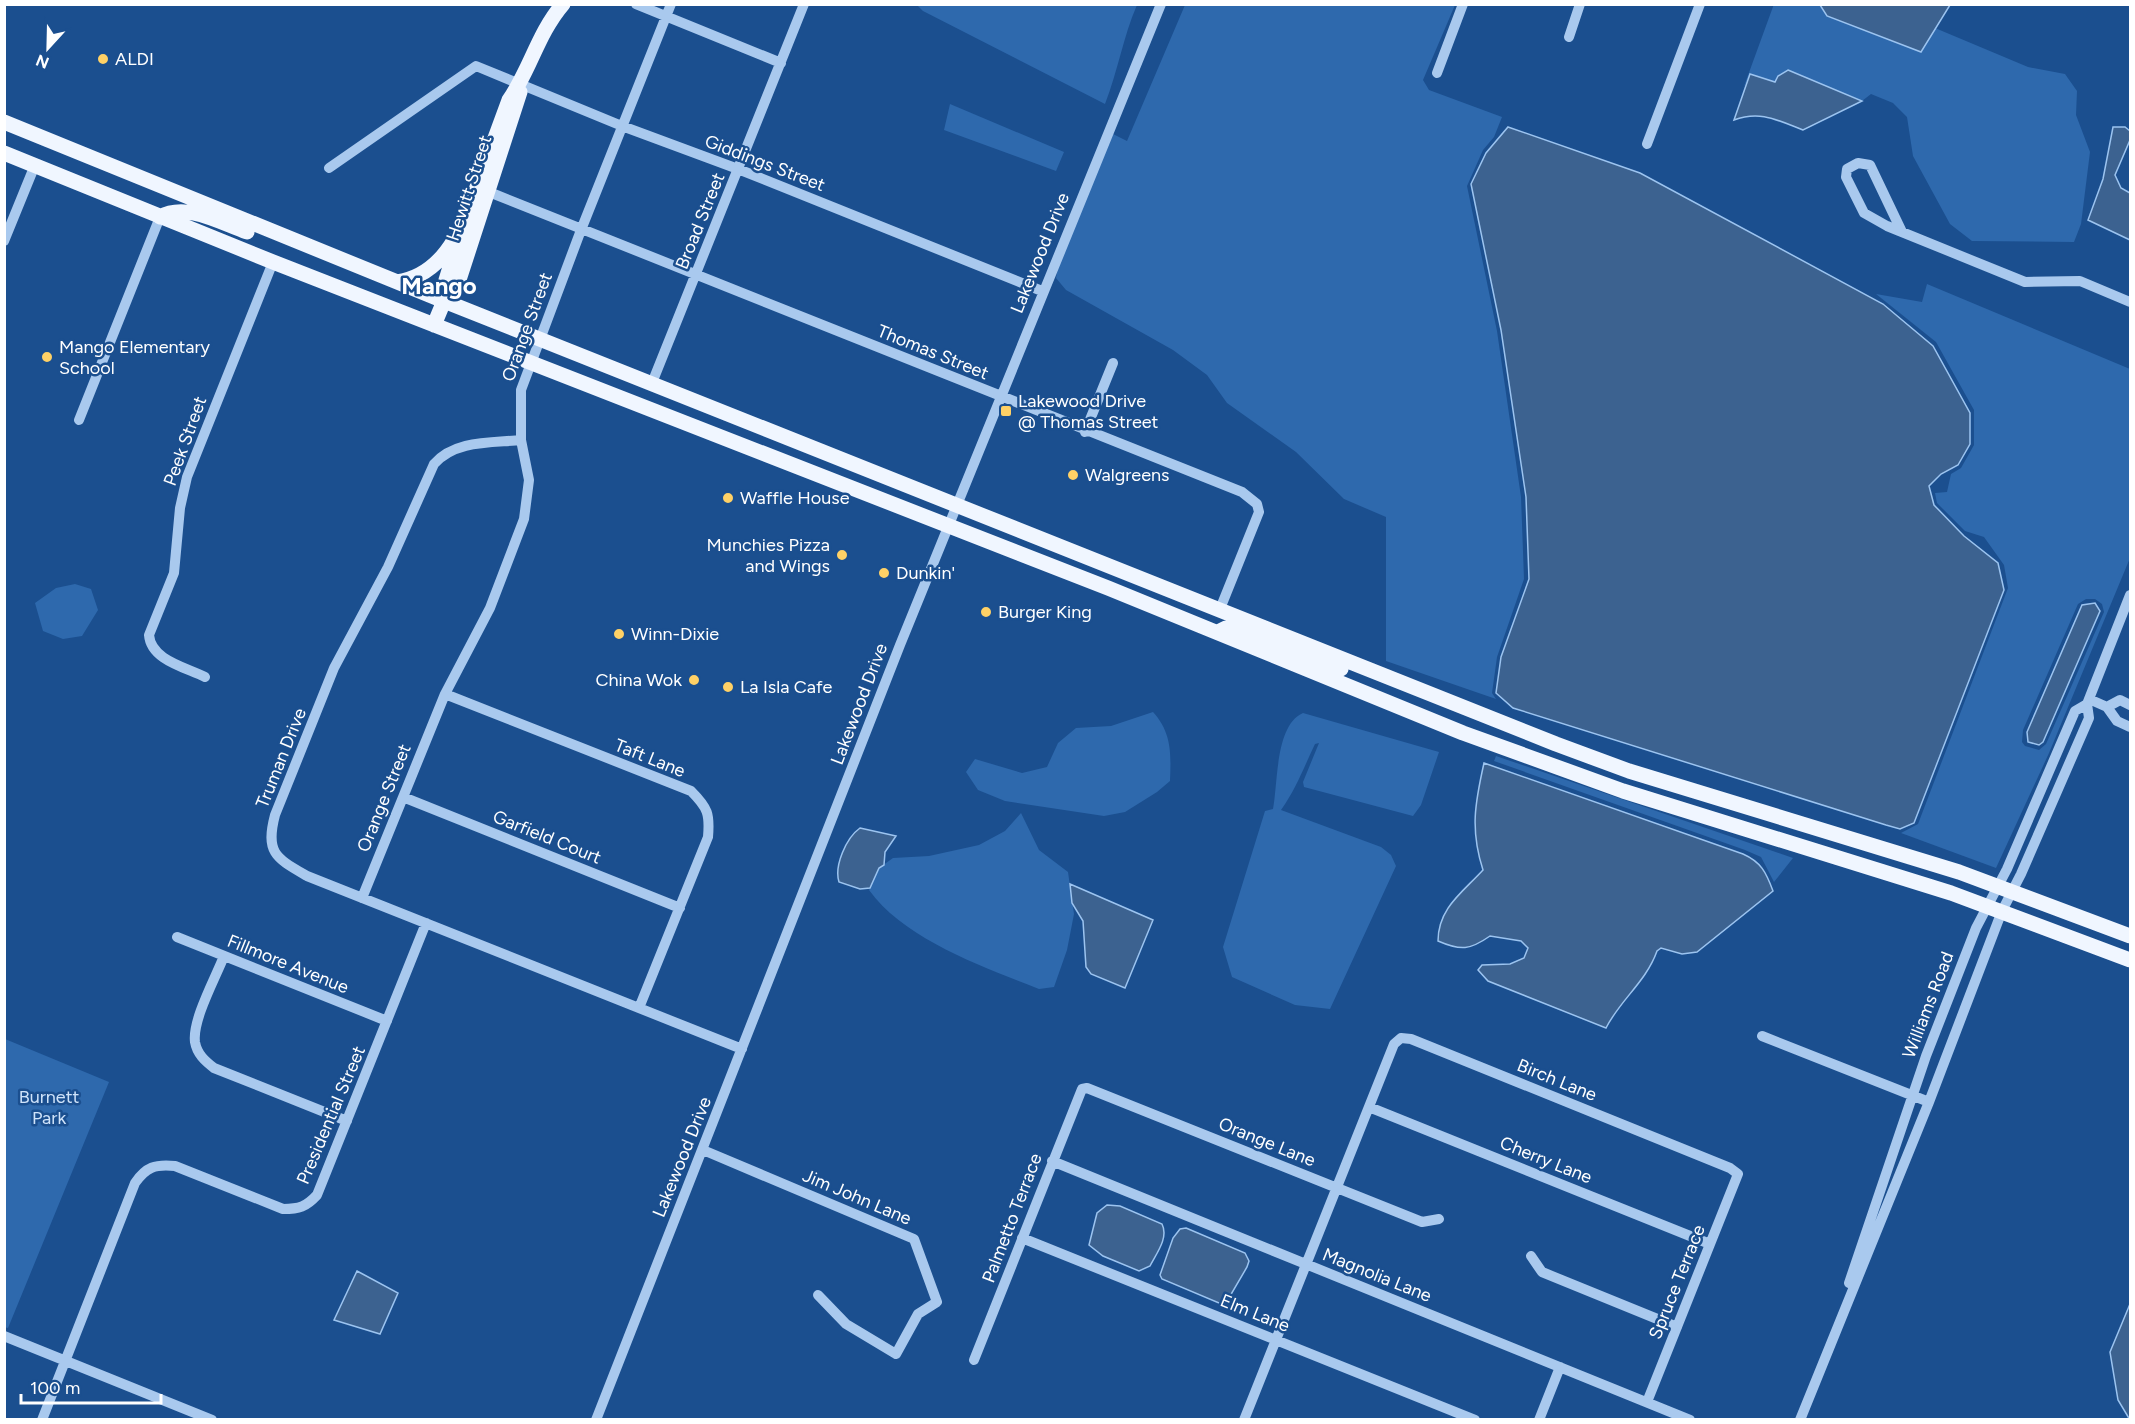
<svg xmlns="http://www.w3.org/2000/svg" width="2135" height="1424" font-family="Figtree,sans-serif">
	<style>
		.green { fill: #2e69ad; fill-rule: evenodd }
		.water { fill: #3c6290; stroke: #9cc4f0; stroke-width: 1.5 }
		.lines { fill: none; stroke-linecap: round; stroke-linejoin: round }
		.minor { stroke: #a9c9ee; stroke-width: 10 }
		.major { stroke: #f0f6ff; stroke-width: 15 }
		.poi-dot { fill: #ffd166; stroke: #1b4f8f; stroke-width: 2 }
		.labels { text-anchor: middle; stroke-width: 5; stroke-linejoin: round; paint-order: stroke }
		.poi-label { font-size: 18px; fill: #fff; stroke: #1b4f8f; text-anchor: start }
		.street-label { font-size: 18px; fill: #fff; stroke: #1b4f8f }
		.park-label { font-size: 18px; fill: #cfe3fa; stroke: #1b4f8f }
		.district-label { font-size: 24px; font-weight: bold; fill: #fff; stroke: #1b4f8f }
	</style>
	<rect width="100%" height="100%" fill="#1b4f8f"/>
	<path class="green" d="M1774,4l46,1 8,11 93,36 14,-24 93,39 37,7 12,17 -1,24 14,37 -9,72 -7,18 -102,-1 -22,-17 -37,-68 -6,-39 -14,-14 -22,-9 -9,7 -74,-31 -13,12 -25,-8 -7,15z
		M917,5h220c-14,32 -19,66 -32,99l-182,-93z
		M1185,5h270l-32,75 6,10 73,27 -8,20 -11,13 -16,36 30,145 24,166 3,82 -27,78 -5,36 4,6 -110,-38v-144l-42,-18 -48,-47 -69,-49 -20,-28 -34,-25 -107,-60 -10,-12 3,-16 54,-128 14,7z
		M950,104l114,48 -8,19 -112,-41z
		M1927,284l203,85v189l-81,195 -53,115 -95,-35 17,-9 90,-236 -4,-23 -20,-28 -19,-6 -28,-28 -2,-10 12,-1 4,-18 10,-6 13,-23v-35l-38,-68 -60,-48 46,8zM2086,599h9l7,5 2,8 -58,132 -7,6 -14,-4 -3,-4 1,-12 55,-126z
		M75,584l16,5 7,21 -16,26 -19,3 -20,-8 -8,-28 21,-15z
		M1153,712c19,21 18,42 17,69l-13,11 -32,20 -21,4 -99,-15 -27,-11 -12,-18 9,-13 47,14 25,-6 11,-24 18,-15 35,-2z
		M1303,713l136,39 -18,53 -8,11 -109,-29 -1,-5 16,-39 -4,1c-11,23 -19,45 -34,66l100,37 10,8 5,11 -66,143 -35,-4 -63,-28 -9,-30 42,-136 8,-2c5,-25 2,-84 30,-96z
		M1496,756l297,102 -19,24 -13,-25 -16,-7 -251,-89z
		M1021,813l18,37 29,22 6,42 -7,36 -13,37 -15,2c-55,-22 -134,-49 -170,-99l10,-22 14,-10 36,-2 50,-11 26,-14z
		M5,1039l104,43 -101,246 -4,-1z"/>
	<path class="water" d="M1820,5h130l-29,47 -94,-36z
		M1788,70l74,31 -59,29c-26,-10 -43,-20 -69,-10l16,-46 25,8 3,-6z
		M1508,127l132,46 243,131 50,42 37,67v31l-12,21 -17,9 -12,12 5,19 30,31 34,27 6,27 -90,233 -14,6 -14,-4 -373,-117 -17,-15 5,-36 28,-78 -3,-82 -25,-167 -30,-146 15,-31z
		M2113,127h12l5,4v9l-15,35 6,13 9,5v47l-42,-20 15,-41z
		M2095,603l5,8 -57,131 -4,3 -11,-3 -1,-10 55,-127z
		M1484,763l259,91c18,8 23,18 30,37l-76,61 -15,2 -21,-6 -4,3c-11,31 -37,49 -51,77l-118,-47 -10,-11 4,-5 28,-1 14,-6 4,-10 -7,-7 -31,-5c-20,14 -29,15 -52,5 0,-33 25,-49 45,-71 -13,-40 -8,-67 1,-107z
		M860,828l36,8 -11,16 -1,13 -5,3 -9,20 -10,1 -21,-7c-5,-16 7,-44 21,-54z
		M1070,884l83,36 -28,68 -34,-14 -5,-7 -3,-46 -11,-18z
		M1107,1205l13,1 42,18c7,14 -6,30 -12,42l-11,5 -36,-15 -14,-11 8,-32z
		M1186,1228l59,25 4,8 -2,6 -21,36h-7l-57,-24 -2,-4 13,-37 7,-9z
		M357,1271l41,22 -18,41 -46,-14z
		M2130,1304v116l-12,-20 -8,-48z"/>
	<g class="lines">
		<path class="minor" d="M636,4l145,59
			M1569,37l11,-33
			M1437,73l26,-69
			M1647,144l53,-140
			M329,168l147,-102 146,60 116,43 304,122
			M489,192l753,300 15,12 2,8 -39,97
			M1902,232l-32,-67 -12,-2 -11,6 -1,8 18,36 23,13 138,56 55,-1 50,21
			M4,241l31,-76
			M652,383l152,-379
			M79,420l81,-203
			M1085,432l28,-69
			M521,440c-30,3 -66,0 -87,24l-46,103 -54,101 -59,147c-10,38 1,43 32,61l435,173
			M205,677c-20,-10 -54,-17 -56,-42l25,-62 6,-65 7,-31 86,-215
			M445,694l246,97c17,17 19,23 17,46l-69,171
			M2089,699l18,8 10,14 13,6
			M2107,707l13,-7 10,5
			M403,797l277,111
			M362,898l83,-204 45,-86 34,-89 5,-39 -8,-40v-50l60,-160 90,-226
			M177,937l210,84
			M224,956c-8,21 -32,64 -29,86 2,12 10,19 19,26l133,53
			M1762,1036l167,66
			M1369,1107l341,137
			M703,1150l211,89 23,63 -19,12 -22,40 -50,-30 -28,-29
			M1052,1161l638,259
			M1022,1238l453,182
			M1531,1256l11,16 135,55
			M1849,1283l77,-227 50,-128 31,-59 68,-158 12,-7
			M4,1336l208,84
			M974,1360l108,-271 5,-1 335,134 17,-3
			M42,1420l93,-237c11,-16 20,-19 40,-17l108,43c16,0 23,-2 34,-14l109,-272
			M596,1420l304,-775 261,-641
			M1244,1420l150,-376 7,-6 10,1 319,129 8,6 -91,228
			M1539,1420l21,-53
			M1800,1420l129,-318 73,-191 19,-37 68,-156 -2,-14 43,-109"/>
		<path class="major" d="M4,122l440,179 1112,443 73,27 330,101 171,64
			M4,153l269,109 835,326 355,145 160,58 328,102 179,67
			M160,217c26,-15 61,6 87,15
			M397,282c26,-4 44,-20 57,-42
			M444,301l2,-21 17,-55 46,-125c21,-30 29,-67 54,-96
			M434,325l10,-24 14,-18 62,-191
			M1220,631l6,-3 20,4 95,37"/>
	</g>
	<g class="poi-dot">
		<circle cx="103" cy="59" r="6"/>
		<circle cx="47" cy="357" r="6"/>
		<rect x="1000" y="405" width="12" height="12" rx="3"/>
		<circle cx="1073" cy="475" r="6"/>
		<circle cx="728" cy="498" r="6"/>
		<circle cx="842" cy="555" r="6"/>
		<circle cx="884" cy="573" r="6"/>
		<circle cx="986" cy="612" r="6"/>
		<circle cx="619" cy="634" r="6"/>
		<circle cx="694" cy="680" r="6"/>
		<circle cx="728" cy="687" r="6"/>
	</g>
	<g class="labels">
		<g class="poi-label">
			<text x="115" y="65">ALDI</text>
			<text x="59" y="353">Mango Elementary<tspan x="59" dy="21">School</tspan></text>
			<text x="1018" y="407">Lakewood Drive<tspan x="1018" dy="21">@ Thomas Street</tspan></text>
			<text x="1085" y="481">Walgreens</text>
			<text x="740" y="504">Waffle House</text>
			<text x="830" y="551" text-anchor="end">Munchies Pizza<tspan x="830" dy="21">and Wings</tspan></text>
			<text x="896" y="579">Dunkin'</text>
			<text x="998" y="618">Burger King</text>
			<text x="631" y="640">Winn-Dixie</text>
			<text x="682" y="686" text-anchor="end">China Wok</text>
			<text x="740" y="693">La Isla Cafe</text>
		</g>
		<g class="street-label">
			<text transform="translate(765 163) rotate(21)" y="6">Giddings Street</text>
			<text transform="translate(469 188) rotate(-72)" y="6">Hewitt Street</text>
			<text transform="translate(700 221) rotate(-68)" y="6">Broad Street</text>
			<text transform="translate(1040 253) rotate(-68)" y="6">Lakewood Drive</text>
			<text transform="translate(527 327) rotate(-70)" y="6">Orange Street</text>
			<text transform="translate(933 352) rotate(22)" y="6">Thomas Street</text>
			<text transform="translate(185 441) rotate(-70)" y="6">Peek Street</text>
			<text transform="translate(859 704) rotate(-69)" y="6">Lakewood Drive</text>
			<text transform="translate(281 758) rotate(-68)" y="6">Truman Drive</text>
			<text transform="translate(650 758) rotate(22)" y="6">Taft Lane</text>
			<text transform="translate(384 798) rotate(-68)" y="6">Orange Street</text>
			<text transform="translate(547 837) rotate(22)" y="6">Garfield Court</text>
			<text transform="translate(288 964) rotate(22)" y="6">Fillmore Avenue</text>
			<text transform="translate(1928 1005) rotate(-69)" y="6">Williams Road</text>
			<text transform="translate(1557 1080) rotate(22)" y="6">Birch Lane</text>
			<text transform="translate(331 1115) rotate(-67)" y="6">Presidential Street</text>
			<text transform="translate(1267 1142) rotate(22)" y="6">Orange Lane</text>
			<text transform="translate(682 1157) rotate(-68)" y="6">Lakewood Drive</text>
			<text transform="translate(1546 1160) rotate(22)" y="6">Cherry Lane</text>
			<text transform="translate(857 1197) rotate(23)" y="6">Jim John Lane</text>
			<text transform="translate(1012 1218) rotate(-69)" y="6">Palmetto Terrace</text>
			<text transform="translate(1377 1275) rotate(22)" y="6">Magnolia Lane</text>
			<text transform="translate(1677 1282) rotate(-68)" y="6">Spruce Terrace</text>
			<text transform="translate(1255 1313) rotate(22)" y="6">Elm Lane</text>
		</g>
		<g class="park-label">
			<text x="49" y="1103">Burnett<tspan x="49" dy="21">Park</tspan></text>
		</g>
		<g class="district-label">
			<text x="439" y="294">Mango</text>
		</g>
	</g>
	<rect width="2135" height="1424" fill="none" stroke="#ffffff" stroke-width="12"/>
	<g transform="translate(48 48) rotate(202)" stroke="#1b4f8f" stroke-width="4.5" paint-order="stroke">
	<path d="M0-4.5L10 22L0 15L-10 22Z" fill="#ffffff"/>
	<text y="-9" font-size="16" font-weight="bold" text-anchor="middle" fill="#ffffff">N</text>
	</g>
	<path d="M21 1394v9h140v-9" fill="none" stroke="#ffffff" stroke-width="3"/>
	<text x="30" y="1394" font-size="18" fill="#ffffff" stroke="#1b4f8f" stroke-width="4.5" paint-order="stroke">100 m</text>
</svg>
